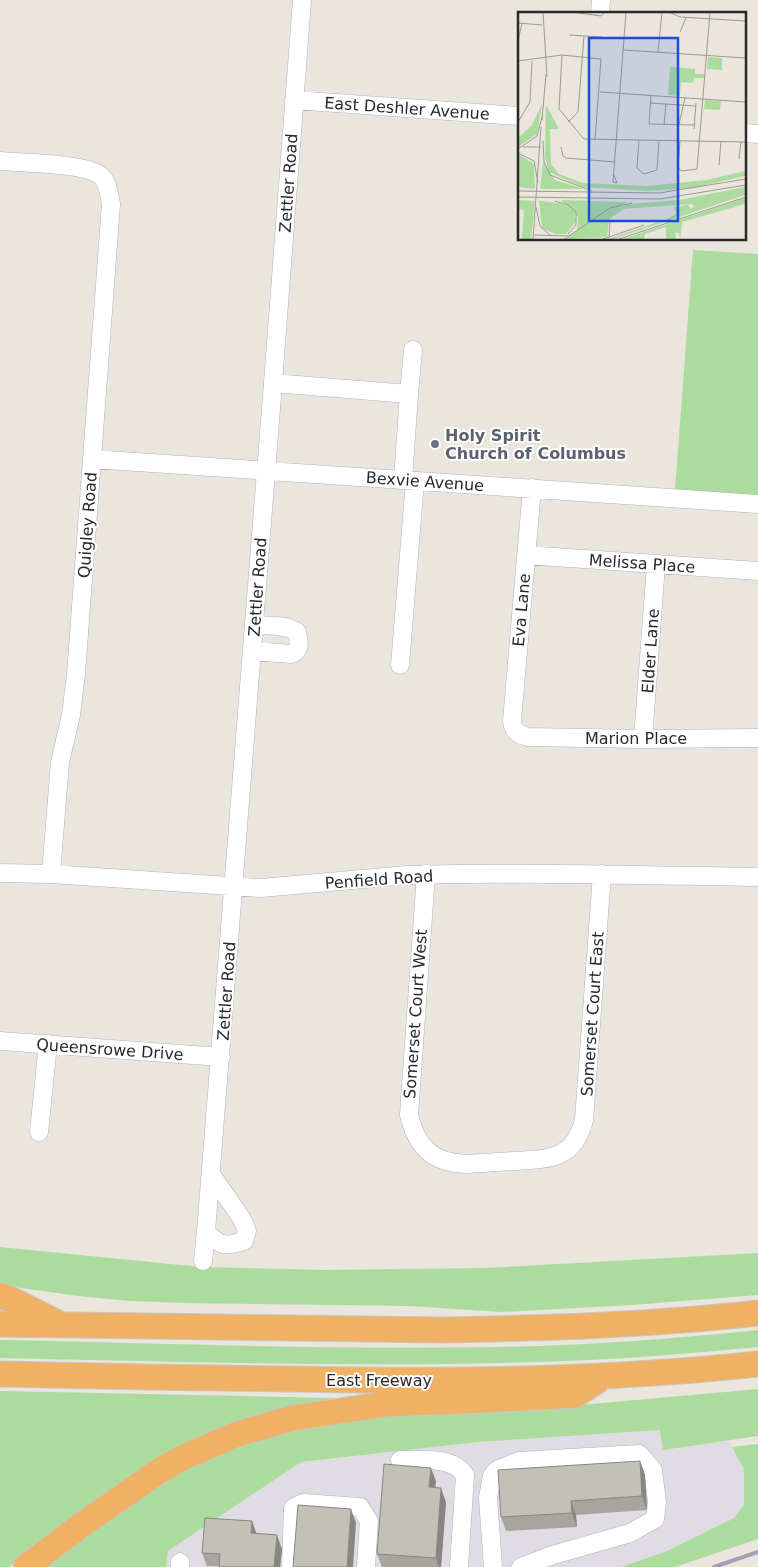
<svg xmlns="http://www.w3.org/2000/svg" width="758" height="1567" font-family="'DejaVu Sans',sans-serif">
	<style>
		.industrial { fill: #dfdde3 }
		.green { fill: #abdc9e }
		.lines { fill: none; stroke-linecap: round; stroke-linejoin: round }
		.minor-casing { stroke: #b0b1bc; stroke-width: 19 }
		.highway-casing { stroke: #c7c7c7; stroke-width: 27 }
		.minor { stroke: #fff; stroke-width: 18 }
		.highway { stroke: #efb163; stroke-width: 25 }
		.rail { stroke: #a0a0b2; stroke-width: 4 }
		.wall { fill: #a8a59e }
		.shaded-wall { fill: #888681 }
		.building { fill: #c3c0b8; stroke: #888681 }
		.worship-dot { fill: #6b7280; stroke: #fff; stroke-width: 2 }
		.labels { text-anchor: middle; stroke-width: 4; stroke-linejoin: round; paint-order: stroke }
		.street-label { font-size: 16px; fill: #292929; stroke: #fff }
		.worship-label { font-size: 16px; font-weight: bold; fill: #5b616d; stroke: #fff; text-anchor: start }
		.inset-road { fill: none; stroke: #9d9a95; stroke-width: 1 }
		.view { fill: #1d4ed8; fill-opacity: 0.15; stroke: #1d4ed8; stroke-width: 2.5 }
		.inset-edge { fill: none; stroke: #292929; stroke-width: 2.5 }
	</style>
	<rect width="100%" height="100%" fill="#eae6dd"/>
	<path class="industrial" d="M661,1430l2,20 67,-10 2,7 12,22v36l-10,13 -67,33 -46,16h-455l2,-16 133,-89 177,-20z"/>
	<path class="green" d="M693,250l65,4v243l-83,-7z
		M0,1247l201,20 123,3 161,-2 273,-15v42l-126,10 -130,7 -93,-6 -225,-3 -54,-2 -52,-5 -78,-11z
		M758,1330v17c-64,6 -129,12 -194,14 -188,7 -376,1 -564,-3v-18c165,3 330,10 496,7 87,-1 175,-8 262,-17z
		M758,1389v47l-95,14 -3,-20 -182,12 -177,20 -133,89 -2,16h-128l75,-53 73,-45 33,-16 80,-26 85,-11 163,-8z
		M0,1391l336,7v4l-244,104 -83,61h-9z
		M758,1444v95l-83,28h-54l46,-16 67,-33 10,-13v-36l-12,-22z"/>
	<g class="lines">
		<defs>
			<path id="minor" d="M600,14l1,-14
				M294,100l225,16
				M744,133l14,1
				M0,161c23,2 83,2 100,14 8,6 9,20 11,29l-35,470 -5,41 -11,47 -9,112
				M273,383l136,11 -6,86
				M409,394l4,-44
				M92,459l666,45
				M532,488l-20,233c1,10 6,13 15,16l116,2 115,-1
				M526,555l232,16
				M252,651l40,3c9,-4 7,-13 5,-22 -12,-8 -30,-6 -43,-7
				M400,665l15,-184
				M643,739l13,-175
				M0,873l51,1 210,14 146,-13c117,-3 234,0 351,2
				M426,874l-17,241c8,33 24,48 58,49 16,-1 32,-2 47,-3 35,-2 60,-1 70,-41l18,-246
				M0,1041l221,16
				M39,1132l9,-88
				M211,1174l31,45 5,12 -3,10c-19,6 -24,5 -38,-9l67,-849 29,-383
				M203,1261l3,-29
				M400,1460c20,0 53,-4 65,15l-6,92
				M180,1567v-5
				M291,1567l2,-59 10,-5 57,4 9,14 -3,46
				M493,1567l-5,-69 4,-22 5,-6 22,-9 120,-7 14,16 4,32 -2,17 -25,14 -77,22 -32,12"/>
			<path id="highway" d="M0,1296l8,2 48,24
				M0,1324l442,6c105,-2 211,-5 316,-17
				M0,1374c97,2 193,4 290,5 156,3 312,2 468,-15
				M26,1567l54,-41 79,-55 25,-14 53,-23 56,-16 93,-14 98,-4 91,-5 22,-14"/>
		</defs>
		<use href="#minor" class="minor-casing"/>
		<use href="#highway" class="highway-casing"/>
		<use href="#minor" class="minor"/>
		<use href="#highway" class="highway"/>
		<path class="rail" d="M714,1567l44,-15"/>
	</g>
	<path class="wall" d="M640,1461l5,14 2,35 -71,5 1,12 -71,4 -5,-14z
		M436,1481l-1,6 11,15 -5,65h-59l-5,-13z
		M256,1534l26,15 -2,18 -73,-1 -5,-13z"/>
	<path class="shaded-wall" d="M640,1461l5,14 2,35 -5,-14z
		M431,1468l5,13 -2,19 -5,-13z
		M441,1488l5,14 -5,65h-2l-3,-9z
		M571,1501l5,14 1,12 -5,-14z
		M351,1509l5,14 -3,44h-6z
		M252,1521l5,14 -6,-2z
		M277,1535l5,14 -2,18h-6z"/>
	<path class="building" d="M640,1461l2,35 -71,5 1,12 -71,4 -3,-47z
		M384,1464l47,4 -2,19 12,1 -5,70 -59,-4z
		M298,1505l53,4 -4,58h-54z
		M205,1518l47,3 -1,12 26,2 -3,32h-55l1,-13 -18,-1z"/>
	<circle class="worship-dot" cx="435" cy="444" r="5"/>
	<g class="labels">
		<g class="street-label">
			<text transform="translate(407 108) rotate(4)" y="6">East Deshler Avenue</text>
			<text transform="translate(288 183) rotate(-86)" y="6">Zettler Road</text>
			<text transform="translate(425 481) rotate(4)" y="6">Bexvie Avenue</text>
			<text transform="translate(87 525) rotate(-86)" y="6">Quigley Road</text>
			<text transform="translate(642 563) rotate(4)" y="6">Melissa Place</text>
			<text transform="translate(257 587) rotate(-86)" y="6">Zettler Road</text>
			<text transform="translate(521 610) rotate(-85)" y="6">Eva Lane</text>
			<text transform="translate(650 651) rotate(-86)" y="6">Elder Lane</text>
			<text x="636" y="744">Marion Place</text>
			<text transform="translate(379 879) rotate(-4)" y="6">Penfield Road</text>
			<text transform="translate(226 991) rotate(-86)" y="6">Zettler Road</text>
			<text transform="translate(415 1014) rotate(-86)" y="6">Somerset Court West</text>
			<text transform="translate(592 1014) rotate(-86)" y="6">Somerset Court East</text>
			<text transform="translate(110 1049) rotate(4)" y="6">Queensrowe Drive</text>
			<text x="379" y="1386">East Freeway</text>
		</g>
		<g class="worship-label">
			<text x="445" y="441">Holy Spirit<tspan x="445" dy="18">Church of Columbus</tspan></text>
		</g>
	</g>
	<g transform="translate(518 12)">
		<rect width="228" height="228" fill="#eae6dd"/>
		<path d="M190,45l14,1v12l-15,-1zM152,55l25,2v5h10v4h-11l-1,5 -12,-1 -1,14 -12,-1zM187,88l16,1 -1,9 -16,-1zM24,92l-5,30 -19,13v-9l14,-13zM28,93l13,24h-9l1,35 8,10 24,9 63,3 61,-6 38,-9v5l-53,12 -44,3 -65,-4 -34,-15 -4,-15zM0,142l16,10 1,25 -17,-2zM25,150l12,18 29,9h-44zM227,175v8l-132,44h-5l59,-20 9,-5 -2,-7 14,-2 2,4 4,-2 -1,-3 -69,5 -15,10 -2,18 -44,2 48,-29 18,-6 50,-4zM227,186v6l-63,18 -2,17 -1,-6 -4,-1 1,7h-10v-12l-21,7 -1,5h-21zM0,188l17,1 -4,38h-9l2,-29 -6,-1zM43,188l67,2 -51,29 1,-14zM21,189l22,2 12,7 3,11 -10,13h-11l-13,-6z" fill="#abdc9e"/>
		<path class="inset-road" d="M25,0l4,65M53,0l30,4 4,-4M151,0l11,5 66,4M0,11l24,2M162,20l6,-14M51,23l33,2M0,28l4,-16M105,38l123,8M140,40l4,-40M44,43l-3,54 25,30 162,3M0,49l44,-6 39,4 -6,81M82,80l146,10M133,83l-2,29 45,1M132,91l46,3M24,108l4,-46M0,110l12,-20 2,-41M50,110l10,-10 6,-76M161,112l6,-26M146,113l2,-21M176,117l2,-26M121,128l-2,28 7,6 13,-4 2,-30M25,129l1,21 6,13 42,16M162,129l-2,27 4,3 15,-2 13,-157M5,135h18M43,135l2,9 3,2 49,4M0,137l19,-13 5,-19M0,141l16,8 4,22M221,147l2,-17M201,153l2,-24M96,163l3,8 -4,-1 13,-170M0,179l141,2 87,-14M0,185l142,2 86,-14M37,189l13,4 8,7v13l-8,9M18,195l4,19 11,10M16,223l35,1 41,-28 22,-5M91,225l35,-12M15,227l8,-112M85,227l6,-2 1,-16M101,227l127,-42"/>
		<path class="view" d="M71,26h89v183h-89z"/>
		<rect width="228" height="228" class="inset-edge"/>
	</g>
</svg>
